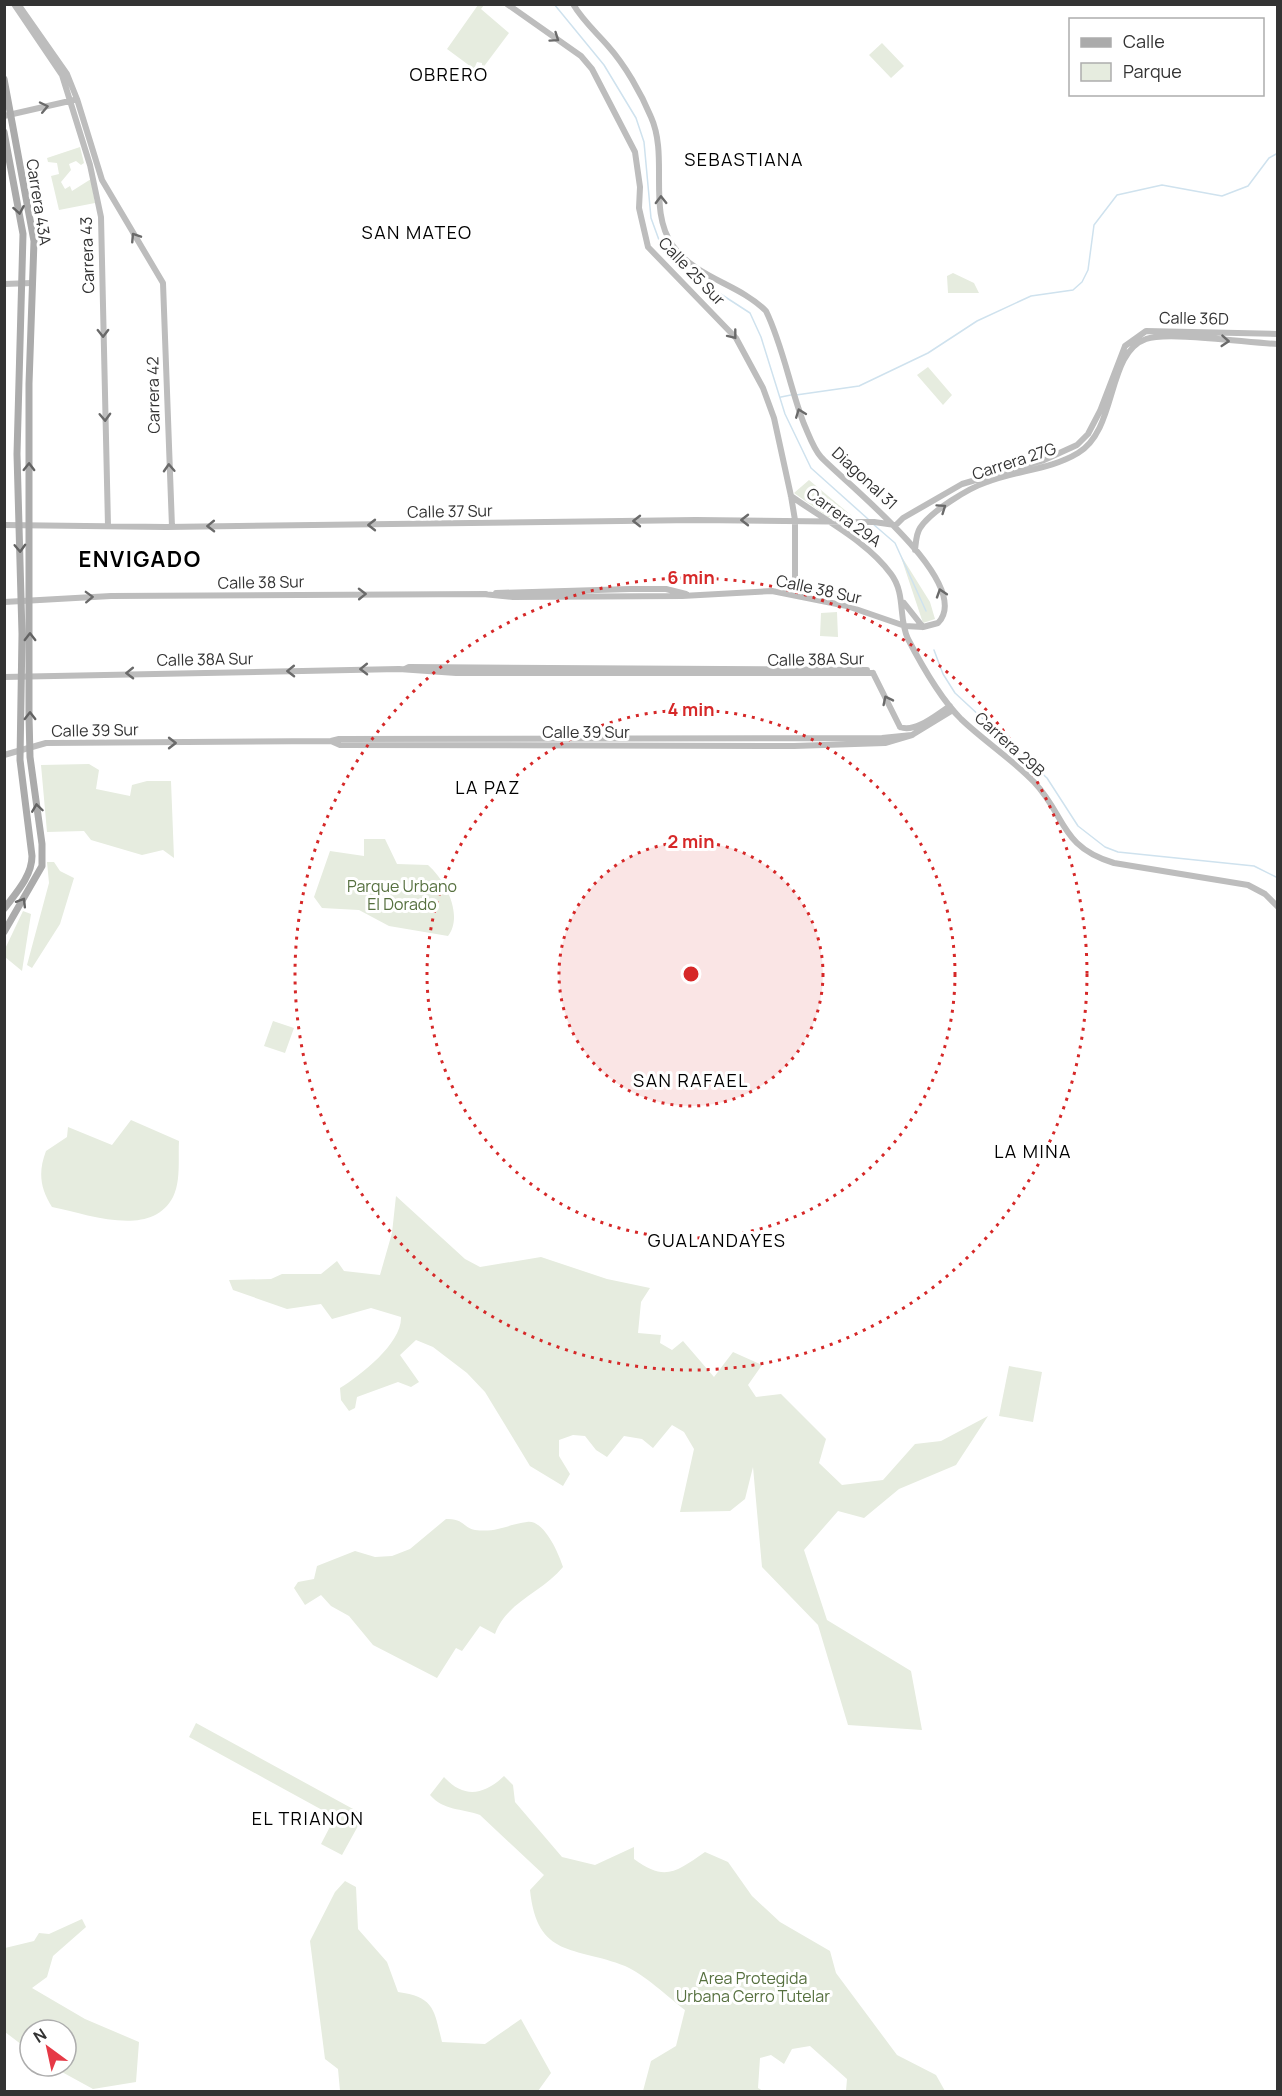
<svg xmlns="http://www.w3.org/2000/svg" width="1282" height="2096" font-family="Manrope,sans-serif">
	<style>
		.green { fill: #e6ecdf }
		.lines { fill: none; stroke-linecap: round; stroke-linejoin: round }
		.stream { stroke: #cfe2ee; stroke-width: 1.5 }
		.secondary { stroke: #bdbdbd; stroke-width: 6 }
		.primary { stroke: #ababab; stroke-width: 7 }
		.oneway { stroke: #6a6a6a }
		.oneway2 { stroke: #636363 }
		.ring { fill: none; stroke: #d62828; stroke-width: 3; stroke-dasharray: 3 6 }
		.labels { text-anchor: middle; stroke-width: 6; stroke-linejoin: round; paint-order: stroke }
		.street-label { font-size: 16px; fill: #333; stroke: #fff }
		.park-label { font-size: 16px; fill: #56703f; stroke: #fff }
		.neighbourhood-label { font-size: 18px; letter-spacing: 1.5px; fill: #000; stroke: #fff }
		.district-label { font-size: 22px; font-weight: bold; letter-spacing: 1.5px; fill: #000; stroke: #fff }
		.centre { fill: #d62828; stroke: #fff; stroke-width: 3 }
		.ring-label { font-size: 18px; text-anchor: middle; font-weight: bold; fill: #d62828; stroke: #fff; stroke-width: 6; stroke-linejoin: round; paint-order: stroke }
	</style>
	<rect width="100%" height="100%" fill="#fff"/>
	<path class="green" d="M478,5h6l-3,4 28,24 -27,36v-6l-5,-1 -3,7 -27,-20z
		M882,43l22,23 -13,12 -22,-23z
		M80,147l4,16 -3,2 -5,-4 -7,3 2,6 -10,12 4,7 5,-3 2,5 19,-12 4,24 -36,7 -8,-34 8,-2 -2,-11 -9,-1 -1,-4z
		M953,273l21,10 5,10h-31l-1,-17z
		M928,367l24,28 -9,10 -26,-30z
		M809,480l43,36 -24,1 -34,-24z
		M900,554l30,48 5,17 -12,4z
		M837,612l1,25 -18,-1 1,-23z
		M89,764l10,6 -3,19 34,7 2,-11 15,-4h24l3,77 -11,-8 -21,5 -51,-15 -7,-9 -37,1 -6,-67z
		M364,839h21l12,25 31,1c17,15 36,50 20,71l-59,-10 -30,-16 -37,-2 -8,-11 16,-46 34,5z
		M47,862h7l6,9 14,7 -14,46 -28,44 -5,-3 22,-82z
		M23,911l8,3 -9,57 -17,-14 -1,-6z
		M273,1021l21,7 -9,25 -21,-7z
		M131,1120l48,21c-1,17 2,40 -6,56 -22,42 -85,17 -121,10 -12,-19 -14,-35 -6,-56l21,-14 1,-10 44,18z
		M396,1196l69,63 15,8 61,-10 66,22 43,9 -9,14 -3,31 23,2 -1,8 12,7 11,-9 31,36 19,-25 29,13 -14,20 8,12 25,-3 45,45 -7,24 23,22 41,-5 32,-36 26,-3 47,-25 -32,49 -57,24 -35,29 -26,-7 -34,39 23,70 84,51 11,59 -74,-5 -30,-100 -56,-58 -9,-100 -8,32 -15,12 -50,1 14,-63 -10,-17 -12,-7 -19,23 -11,-9 -18,-3 -17,21 -11,-7 -11,-14 -12,-1 -14,5v16l11,18 -7,12 -33,-20 -45,-74 -18,-19 -34,-26 -17,-7 -16,15 19,27 -8,5 -13,-5 -41,15 -2,11 -6,3 -8,-11 -1,-12c21,-13 62,-45 61,-71l-30,-9 -39,11 -11,-15 -34,5 -54,-19 -4,-10 42,-1 11,-5h39l16,-13 7,10 36,4 12,-42z
		M1009,1366l33,6 -9,50 -34,-6z
		M446,1519c18,-1 17,9 29,11 23,3 33,-6 52,-8 17,-3 32,32 36,45 -20,25 -57,35 -68,67l-15,-8 -18,25 -6,-3 -19,30 -64,-33 -24,-29 -18,-10 -10,-11 -16,10 -11,-17 4,-6 16,-3 3,-13 38,-15 20,6 17,-1 18,-7z
		M196,1723l168,92 -22,40 -21,-11 14,-27 -146,-80z
		M504,1776l9,9 2,17 47,55 33,8 39,-18v12c31,23 42,13 71,-7l23,10 24,34 28,26 50,29 6,22 61,82 39,20 9,16h-99l1,-12 -37,-33 -18,3 -8,15 -13,-9 -11,3 -2,30 5,3h-120l8,-30 25,-15 9,-36c-17,-13 -41,-36 -60,-44 -50,-20 -88,-7 -95,-76l14,-15 -64,-60c-19,-7 -36,-4 -50,-20l14,-18c20,22 40,18 60,-1z
		M345,1881l11,6 2,42 29,33 11,30c37,5 36,18 44,50l43,2 36,-25 30,54 -13,18h-198l-2,-22 -13,-10 -15,-118 25,-49z
		M82,1919l4,8 -33,29 -6,21 -15,11 53,31 54,23 -3,40 -43,7 -42,-23h15v-36h-36v21l-25,-19v-84l29,-7 5,-8 10,1z"/>
	<g class="lines">
		<path class="stream" d="M554,4l50,61 32,53 8,24 7,76 12,33 13,14 74,48 11,24 24,77 26,54 57,51
			M796,395l63,-9 69,-33 49,-32 54,-25 42,-6 9,-8 6,-12 6,-45 23,-30 45,-10 60,11 26,-10 21,-28 9,-5
			M781,397l10,-2
			M873,524l22,19 31,68
			M934,650l9,24 12,19 92,85 31,48 27,21 13,5 136,14 24,12"/>
		<path class="secondary" d="M14,4l48,71 28,90 11,52 7,309
			M18,4l49,70 10,25 25,81 61,103 9,244
			M507,4l74,52 11,13 43,83 5,35 -1,21 9,39 88,91 27,50 11,30 17,78 4,24v74
			M4,116l70,-16
			M4,284l28,-1
			M791,496c33,24 76,45 100,78 15,20 7,44 17,65 14,27 32,59 53,80 23,22 51,40 73,63 32,34 26,65 80,81l134,22 17,9 13,13
			M4,525l162,2 530,-7 178,2 21,3
			M896,525l7,-7 59,-34 82,-24 33,-15 11,-11 12,-23 25,-65 21,-15 132,3
			M915,550c1,-8 1,-16 5,-22 11,-17 49,-40 67,-46 30,-12 63,-12 91,-29 40,-24 28,-100 68,-114 21,-8 103,4 132,5
			M496,593l134,-4h36l20,5
			M483,594l30,3 169,-1 90,-5 75,15 58,20 18,1 15,-4c38,-39 -94,-141 -117,-166 -8,-9 -12,-22 -17,-33 -14,-36 -21,-78 -38,-113 -28,-28 -69,-32 -93,-65 -26,-36 -4,-89 -22,-129 -10,-24 -26,-52 -43,-71 -12,-14 -25,-25 -35,-42
			M4,602l107,-6 375,-2
			M904,603l19,24
			M405,669l4,-2 458,3
			M873,673l27,54
			M4,677l395,-8 57,4h417
			M900,727c16,6 37,-13 50,-21
			M331,741l9,4 454,1 91,-3 27,-8 41,-25
			M4,755l42,-12 285,-2 8,-2 543,-1 30,-3"/>
		<path class="primary" d="M4,79l30,162 -5,143v332l1,41 12,87v22l-38,66
			M4,132l19,102 -6,220 5,180 -2,126 12,96c0,20 -16,37 -28,53"/>
	</g>
	<defs><path id="oneway-chevron" d="M-2-3.5L2.5 0L-2 3.5" fill="none" stroke-width="1.6" stroke-linecap="round" stroke-linejoin="round" transform="scale(1.5)"/></defs>
	<g class="oneway">
		<use href="#oneway-chevron" transform="translate(555 38) rotate(35)"/>
		<use href="#oneway-chevron" transform="translate(44 107) rotate(-12)"/>
		<use href="#oneway-chevron" transform="translate(661 200) rotate(-91)"/>
		<use href="#oneway-chevron" transform="translate(135 237) rotate(-123)"/>
		<use href="#oneway-chevron" transform="translate(103 333) rotate(89)"/>
		<use href="#oneway-chevron" transform="translate(733 335) rotate(52)"/>
		<use href="#oneway-chevron" transform="translate(1225 341) rotate(4)"/>
		<use href="#oneway-chevron" transform="translate(800 413) rotate(-111)"/>
		<use href="#oneway-chevron" transform="translate(105 417) rotate(88)"/>
		<use href="#oneway-chevron" transform="translate(169 468) rotate(-93)"/>
		<use href="#oneway-chevron" transform="translate(942 508) rotate(-35)"/>
		<use href="#oneway-chevron" transform="translate(745 520) rotate(-180)"/>
		<use href="#oneway-chevron" transform="translate(637 521) rotate(180)"/>
		<use href="#oneway-chevron" transform="translate(372 525) rotate(-180)"/>
		<use href="#oneway-chevron" transform="translate(211 526) rotate(179)"/>
		<use href="#oneway-chevron" transform="translate(941 593) rotate(-108)"/>
		<use href="#oneway-chevron" transform="translate(362 594) rotate(-1)"/>
		<use href="#oneway-chevron" transform="translate(89 597) rotate(-2)"/>
		<use href="#oneway-chevron" transform="translate(364 669) rotate(179)"/>
		<use href="#oneway-chevron" transform="translate(291 671) rotate(179)"/>
		<use href="#oneway-chevron" transform="translate(130 673) rotate(179)"/>
		<use href="#oneway-chevron" transform="translate(887 700) rotate(-116)"/>
		<use href="#oneway-chevron" transform="translate(172 743)"/>
	</g>
	<g class="oneway2">
		<use href="#oneway-chevron" transform="translate(19 210) rotate(80)"/>
		<use href="#oneway-chevron" transform="translate(29 467) rotate(-89)"/>
		<use href="#oneway-chevron" transform="translate(20 548) rotate(88)"/>
		<use href="#oneway-chevron" transform="translate(30 637) rotate(-90)"/>
		<use href="#oneway-chevron" transform="translate(30 716) rotate(-90)"/>
		<use href="#oneway-chevron" transform="translate(37 808) rotate(-98)"/>
		<use href="#oneway-chevron" transform="translate(22 902) rotate(-58)"/>
	</g>
	<circle cx="691" cy="974" r="132" fill="#d62828" fill-opacity=".12"/>
	<g class="ring">
		<circle cx="691" cy="974" r="132"/>
		<circle cx="691" cy="974" r="264"/>
		<circle cx="691" cy="974" r="396"/>
	</g>
	<g class="labels">
		<g class="street-label">
			<text transform="translate(39 202) rotate(81)" y="6">Carrera 43A</text>
			<text transform="translate(87 255) rotate(-92)" y="6">Carrera 43</text>
			<text transform="translate(692 271) rotate(46)" y="6">Calle 25 Sur</text>
			<text transform="translate(1194 318) rotate(1)" y="6">Calle 36D</text>
			<text transform="translate(153 395) rotate(-91)" y="6">Carrera 42</text>
			<text transform="translate(1014 461) rotate(-18)" y="6">Carrera 27G</text>
			<text transform="translate(865 478) rotate(43)" y="6">Diagonal 31</text>
			<text transform="translate(450 511) rotate(-1)" y="6">Calle 37 Sur</text>
			<text transform="translate(844 517) rotate(36)" y="6">Carrera 29A</text>
			<text transform="translate(261 582) rotate(-1)" y="6">Calle 38 Sur</text>
			<text transform="translate(819 589) rotate(12)" y="6">Calle 38 Sur</text>
			<text transform="translate(205 659) rotate(-1)" y="6">Calle 38A Sur</text>
			<text transform="translate(816 659) rotate(-1)" y="6">Calle 38A Sur</text>
			<text transform="translate(95 730) rotate(-1)" y="6">Calle 39 Sur</text>
			<text x="586" y="738">Calle 39 Sur</text>
			<text transform="translate(1010 744) rotate(42)" y="6">Carrera 29B</text>
		</g>
		<g class="park-label">
			<text x="402" y="892">Parque Urbano<tspan x="402" dy="18">El Dorado</tspan></text>
			<text x="753" y="1984">Area Protegida<tspan x="753" dy="18">Urbana Cerro Tutelar</tspan></text>
		</g>
		<g class="neighbourhood-label">
			<text x="449" y="81">OBRERO</text>
			<text x="744" y="166">SEBASTIANA</text>
			<text x="417" y="239">SAN MATEO</text>
			<text x="488" y="794">LA PAZ</text>
			<text x="691" y="1087">SAN RAFAEL</text>
			<text x="1033" y="1158">LA MINA</text>
			<text x="717" y="1247">GUALANDAYES</text>
			<text x="308" y="1825">EL TRIANON</text>
		</g>
		<g class="district-label">
			<text x="140" y="567">ENVIGADO</text>
		</g>
	</g>
	<circle cx="691" cy="974" r="9" class="centre"/>
	<g class="ring-label">
		<text x="691" y="584">6 min</text>
		<text x="691" y="716">4 min</text>
		<text x="691" y="848">2 min</text>
	</g>
	<rect width="1282" height="2096" fill="none" stroke="#333333" stroke-width="12"/>
	<rect x="1069" y="18" width="195" height="78" fill="#ffffff" stroke="#adadad" stroke-width="1.5"/>
	<rect x="1081" y="38" width="30" height="9" fill="#ababab" stroke="#adadad" stroke-width="1.5"/>
	<text x="1123" y="48" font-size="18" fill="#333333">Calle</text>
	<rect x="1081" y="63" width="30" height="18" fill="#e6ecdf" stroke="#adadad" stroke-width="1.5"/>
	<text x="1123" y="78" font-size="18" fill="#333333">Parque</text>
	<g transform="translate(48 2048) rotate(327)"><circle r="28" fill="#ffffff" stroke="#adadad" stroke-width="1.5"/>
	<path d="M0-4.5L10 22L0 15L-10 22Z" fill="#e63946"/>
	<text y="-9" font-size="16" font-weight="bold" text-anchor="middle" fill="#333333">N</text>
	</g>
</svg>
